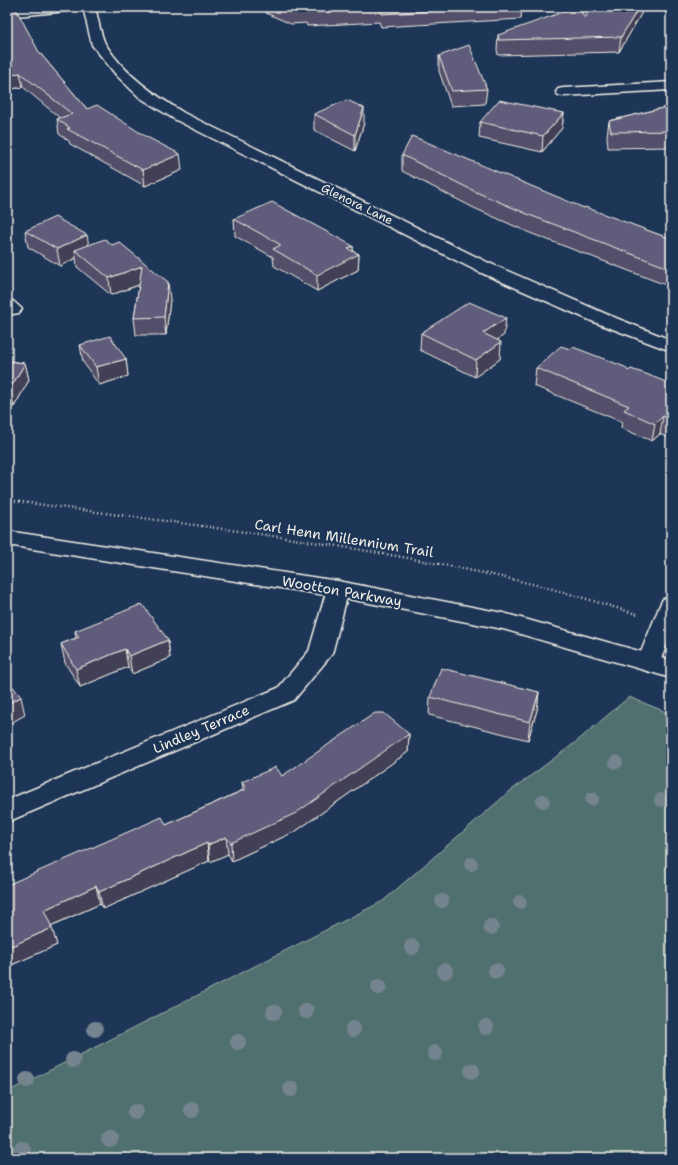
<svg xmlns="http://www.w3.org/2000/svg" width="678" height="1165" font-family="'Shantell Sans',sans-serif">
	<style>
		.green { fill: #506f6e; stroke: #a2b0ab }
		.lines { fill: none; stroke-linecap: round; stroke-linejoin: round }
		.street-casing { stroke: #f4f1e8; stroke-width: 3 }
		.secondary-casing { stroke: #f4f1e8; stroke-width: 3 }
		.path { stroke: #f4f1e8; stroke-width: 2.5; stroke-dasharray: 1 3; stroke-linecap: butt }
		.street { fill: #1d3557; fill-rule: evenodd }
		.secondary { fill: #1d3557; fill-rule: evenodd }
		.tree { fill: #74848f }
		.wall { fill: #53506a; stroke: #f4f1e8 }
		.shaded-wall { fill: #434156; stroke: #f4f1e8 }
		.building { fill: #605d7b; stroke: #f4f1e8 }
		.labels { text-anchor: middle; stroke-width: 4; stroke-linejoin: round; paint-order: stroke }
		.far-street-label { font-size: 12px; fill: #f4f1e8; stroke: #1d3557 }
		.street-label { font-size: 14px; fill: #f4f1e8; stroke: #1d3557 }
	</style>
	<rect width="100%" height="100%" fill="#1d3557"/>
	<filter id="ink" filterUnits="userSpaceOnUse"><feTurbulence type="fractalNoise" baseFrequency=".025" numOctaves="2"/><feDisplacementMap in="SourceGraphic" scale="8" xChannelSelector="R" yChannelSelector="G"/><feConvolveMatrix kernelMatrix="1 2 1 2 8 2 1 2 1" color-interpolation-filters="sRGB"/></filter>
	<g filter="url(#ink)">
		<path class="green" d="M629,697l42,17v444h-664v-66l376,-191 126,-109 67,-50z"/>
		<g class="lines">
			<defs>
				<path id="street" d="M30,7h43l-2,3 -4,1 -60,6v-8z
					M83,7h12c3,11 6,30 11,38 19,30 49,50 78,68l305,150 117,51 65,26v11l-77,-29 -117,-51 -303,-152 -35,-22 -22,-21 -25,-31z
					M671,82v8l-108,6 -5,-1 -2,-3 2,-3 5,-1z
					M7,300l6,1 9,8 -3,4 -6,1 -6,-1z
					M338,581l8,3 3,5 -17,65 -38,46 -287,122v-22l271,-112 31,-37 18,-62 3,-5z
					M671,597v38l-14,33 -8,3 -8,-3 -4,-6 23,-57 3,-6z"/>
				<path id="secondary" d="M7,531l331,50 165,32 168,47v18l-168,-49 -165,-32 -331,-52z"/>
			</defs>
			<use href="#street" class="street-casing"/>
			<use href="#secondary" class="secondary-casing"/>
			<path class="path" d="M7,500c175,24 352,43 525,84 35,8 70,20 105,30"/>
			<use href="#street" class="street"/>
			<use href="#secondary" class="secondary"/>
		</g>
		<g class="tree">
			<circle cx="616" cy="762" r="7"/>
			<circle cx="592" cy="799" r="7"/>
			<circle cx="661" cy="800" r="7"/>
			<circle cx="543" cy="801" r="7"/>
			<circle cx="471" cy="864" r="7"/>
			<circle cx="442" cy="901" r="7"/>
			<circle cx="520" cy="902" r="7"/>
			<circle cx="491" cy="927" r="8"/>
			<circle cx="412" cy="947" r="8"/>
			<circle cx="445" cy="971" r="8"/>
			<circle cx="496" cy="971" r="8"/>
			<circle cx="379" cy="987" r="8"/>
			<circle cx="306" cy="1011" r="8"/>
			<circle cx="274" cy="1012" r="8"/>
			<circle cx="486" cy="1027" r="8"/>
			<circle cx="95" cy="1029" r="8"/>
			<circle cx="353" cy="1029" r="8"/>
			<circle cx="238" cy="1042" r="8"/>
			<circle cx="435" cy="1053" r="8"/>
			<circle cx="73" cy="1060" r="8"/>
			<circle cx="472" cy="1071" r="8"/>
			<circle cx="27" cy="1080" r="8"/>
			<circle cx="291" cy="1089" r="8"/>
			<circle cx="192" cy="1110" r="8"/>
			<circle cx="135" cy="1112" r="8"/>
			<circle cx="110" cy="1139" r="9"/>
			<circle cx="22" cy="1150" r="9"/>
		</g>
		<path class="wall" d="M7,7l32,45 48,57 95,61 -37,16 -75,-42 -1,-3 -10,-7 -2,-15 3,-1 -37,-31 -11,2 -5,-6z
			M265,7h257l-1,12 -140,8 -2,-5 -72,4 -1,-3 -15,1 -25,-11z
			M645,7l-26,45 -121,3 -1,-5 1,-15 87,-17z
			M439,56l48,33 -2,15 -34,2 -12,-35z
			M671,106v41l-63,1 -1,-12 2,-15z
			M564,113l-2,15 -20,24 -63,-14 1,-16z
			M314,114l50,9 -9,28 -41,-21z
			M402,155l182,53 87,31v48l-141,-54 -56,-25 -72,-37z
			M234,219l119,27v5l6,3 -1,16 -41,21 -43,-25 -1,-9 -38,-21z
			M25,231l64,14 81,54 -4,36h-30l-2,-17 5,-33 -28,10 -34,-28 -1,-9 -16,8 -32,-19z
			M421,333l83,2 -7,5 3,19 -25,18 -55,-27z
			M80,345l46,14 2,17 -29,9 -16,-23z
			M7,361l18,2 4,17 -15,27 -7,-1z
			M536,368l92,3 43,13v55l-11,-5 -8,7 -31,-13 1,-6 -88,-36z
			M75,631l93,9 2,18 -38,16 -4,-7 -48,20 -15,-24 -4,-19 15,-6z
			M539,692l-2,18 -9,30 -99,-25 1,-18z
			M409,734l-1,18 -112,79 -64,30 -4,-7 -18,8 -1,-1 -106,48 -3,-5 -49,22 6,19 -50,22v-82l159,-60 77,-35 -1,-8 40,-6z"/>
		<path class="shaded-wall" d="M639,7h6l-26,45 2,-15z
			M20,73l3,14 -11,2 -3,-14z
			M364,108v15l-9,28v-16z
			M564,113l-2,15 -20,24 1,-16z
			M180,154l2,16 -37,16 -2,-16z
			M87,235l3,17 -15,-2 1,8 -16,8 -3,-17z
			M353,246v10l6,-2 -1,16 -41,21v-16l31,-26z
			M142,266l2,17 -33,12 -2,-17z
			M168,282l2,17 -4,36 -2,-18z
			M506,318l-2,17 -22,16 1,-18z
			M501,342l-1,17 -25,18 1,-17z
			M126,359l2,17 -29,9 -3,-18z
			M25,363l4,17 -15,27 -4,-18z
			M663,416l-3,18 -8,7 3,-17z
			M168,640l2,18 -38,16 -3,-18z
			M125,649l3,18 -48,20 -4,-18z
			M539,692l-2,18 -9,30 2,-18z
			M21,697l4,18 -18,10v-21z
			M409,734l-1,18 -112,79 -64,30 -1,-18z
			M226,837l2,17 -18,8 -2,-17z
			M207,843l2,18 -106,48 -4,-17z
			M96,886l4,18 -52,23 -4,-17z
			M52,928l5,17 -50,22v-19z"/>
		<path class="building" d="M7,7h8l24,45 48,57 10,-4 48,31 35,18 -37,16 -76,-41 3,-1 -13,-9 15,-5 -52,-41 -11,2 -2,-3z
			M283,7h219l-120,7 -3,-6 -72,5 -1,-3 -15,1z
			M577,7h2l6,11 6,-11h48l-18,30 -122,3 -1,-5z
			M469,45l18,44 -35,2 -13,-35z
			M347,100l17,8 -9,27 -41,-21z
			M499,100l65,13 -21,23 -63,-14z
			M671,106v25l-60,1 -2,-11z
			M412,136l172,72 1,-1 86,32v30l-139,-53 -56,-24 -74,-37z
			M272,202l81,44 -5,3 11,5 -42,21 -44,-26 8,-4 -47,-26z
			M55,217l32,18 -30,14 -32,-18z
			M105,239l7,6 7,-3 49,40 -4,35 -30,1 8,-52 -33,12 -34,-28z
			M469,302l37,16 -23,15 18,9 -25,18 -55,-27z
			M110,336l16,23 -30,8 -16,-22z
			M561,346l9,3 3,-2 52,20 3,4 3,-2 15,5 25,10v35l-8,-3 -8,8 -31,-14 5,-4 -93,-38z
			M7,361l18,2 -15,26h-3z
			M142,604l26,36 -39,16 -4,-7 -49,20 -15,-25 18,-7 -4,-6z
			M441,668l98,24 -9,30 -100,-25z
			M7,679l14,18 -14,7z
			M375,713h9l25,21 -113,79 -65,30 -5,-6 -18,8 -1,-2 -108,49 -3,-6 -52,24 8,18 -45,20v-63l155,-68 4,8 80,-36 -4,-7 34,-15 6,9z"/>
	</g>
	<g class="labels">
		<g class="far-street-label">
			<text transform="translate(357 204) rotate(26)" y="4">Glenora Lane</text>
		</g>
		<g class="street-label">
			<text transform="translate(344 538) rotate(9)" y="5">Carl Henn Millennium Trail</text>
			<text transform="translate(342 591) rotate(10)" y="5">Wootton Parkway</text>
			<text transform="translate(201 729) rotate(-23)" y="5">Lindley Terrace</text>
		</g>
	</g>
	<rect width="678" height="1165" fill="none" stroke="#1d3557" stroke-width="24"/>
	<rect x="12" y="12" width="654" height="1141" fill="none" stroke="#f4f1e8" stroke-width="1.5" filter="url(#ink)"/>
</svg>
